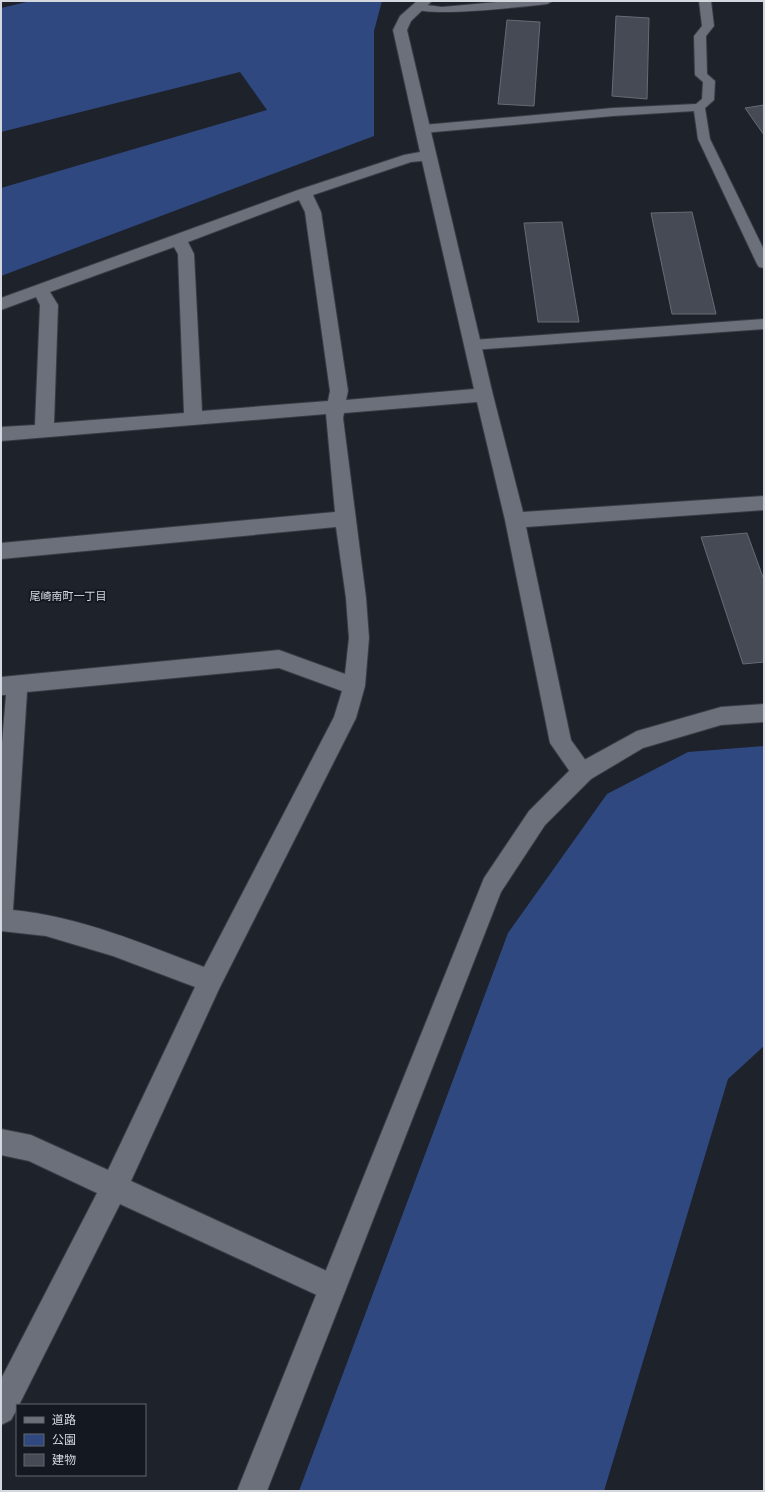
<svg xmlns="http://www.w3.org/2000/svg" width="765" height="1492" font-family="'Noto Sans','Noto Sans JP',sans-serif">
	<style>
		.green { fill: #304880 }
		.building { fill: #454a54; stroke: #666c76 }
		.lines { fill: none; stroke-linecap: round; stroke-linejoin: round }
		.lane-casing { stroke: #393c44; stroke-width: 2 }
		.street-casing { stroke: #393c44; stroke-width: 2 }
		.secondary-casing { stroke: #393c44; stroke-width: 2 }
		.lane { fill: #6b707b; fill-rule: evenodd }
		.street { fill: #6b707b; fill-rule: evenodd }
		.secondary { fill: #6b707b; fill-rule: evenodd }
		.labels { text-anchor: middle; stroke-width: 4; stroke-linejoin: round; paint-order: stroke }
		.neighbourhood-label { font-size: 11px; fill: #d5d8df; stroke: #141921 }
	</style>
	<rect width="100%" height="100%" fill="#1e222b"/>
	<path class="green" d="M31,1h351l-8,30v105l-373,140v-88l266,-78 -27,-38 -239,60v-124z
		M764,746v300l-36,33 -124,412h-305l209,-558 99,-139 81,-42z"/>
	<path class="building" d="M616,16l33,2 -2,81 -35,-3z
		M507,20l33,2 -6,84 -36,-2z
		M764,105v30l-19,-27z
		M692,212l24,102h-44l-21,-101z
		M562,222l17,100h-41l-14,-99z
		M747,533l17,47v82l-21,2 -42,-127z"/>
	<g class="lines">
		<defs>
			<path id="lane" d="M508,1h45l-6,3c-20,2 -124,15 -134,3l6,-3 23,3z
				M699,1h12l3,25 -8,10 1,38 8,7 -1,19 -9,8 5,31 54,111v18l-5,-1 -2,-3 -59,-125 -4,-28 -81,5 -190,17 -6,-4 6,-4 190,-17 83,-4 6,-5 1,-17 -8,-7 -1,-39 8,-10z
				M764,319v10l-291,21 -5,-1 -2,-4 2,-4 5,-1z"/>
			<path id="street" d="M417,1h15l-21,20 -4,9 86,365 30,117 241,-16v14l-238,17 45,213 23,32 -3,7 -8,3 -8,-3 -25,-36 -45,-223 -28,-118 -133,11 -1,5 23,180 3,40 -4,48 -9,32 -137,271 -88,192 211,97 4,10 -4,10 -10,4 -212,-98 -101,201h-2v4l-6,11 -10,5v-46l96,-186 -68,-32 -28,-6v-26l30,6 77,35 87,-183 -82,-31 -67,-20 -45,-5v-176l5,-60h-5v-18l278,-27 66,24 4,-36 -3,-40 -10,-71 -335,32v-16l334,-31 -9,-98 -325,27v-14l34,-2 5,-120 -4,-8 -35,13v-12l297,-108 106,-35 16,-3 -27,-122 7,-14zM422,161l52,228 -128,11 2,-9 -27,-179 -8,-17 98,-33zM299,200l6,12 25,179 -2,10 -126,10 -8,-157 -6,-12zM174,247l4,7 6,159 -130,10 4,-118 -8,-13zM279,668l63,23 -8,26 -130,250c-63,-24 -123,-50 -191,-57l14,-218z"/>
			<path id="secondary" d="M764,704v18l-43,3 -78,23 -52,31 -46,46 -44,67 -234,599h-30l247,-613 45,-67 46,-46 62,-34 84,-24z"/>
		</defs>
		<use href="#lane" class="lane-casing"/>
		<use href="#street" class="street-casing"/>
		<use href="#secondary" class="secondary-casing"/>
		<use href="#lane" class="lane"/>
		<use href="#street" class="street"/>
		<use href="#secondary" class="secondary"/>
	</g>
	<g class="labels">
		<g class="neighbourhood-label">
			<text x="68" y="600">尾崎南町一丁目</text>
		</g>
	</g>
	<rect width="765" height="1492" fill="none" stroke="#d5d8df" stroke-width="4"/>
	<rect x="16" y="1404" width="130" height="72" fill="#141921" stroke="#61656d"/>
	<rect x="24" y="1417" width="20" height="6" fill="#6b707b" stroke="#61656d"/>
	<text x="52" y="1424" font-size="12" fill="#d5d8df">道路</text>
	<rect x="24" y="1434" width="20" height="12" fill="#304880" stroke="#61656d"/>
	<text x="52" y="1444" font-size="12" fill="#d5d8df">公園</text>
	<rect x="24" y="1454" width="20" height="12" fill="#454a54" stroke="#61656d"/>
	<text x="52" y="1464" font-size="12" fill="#d5d8df">建物</text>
</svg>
